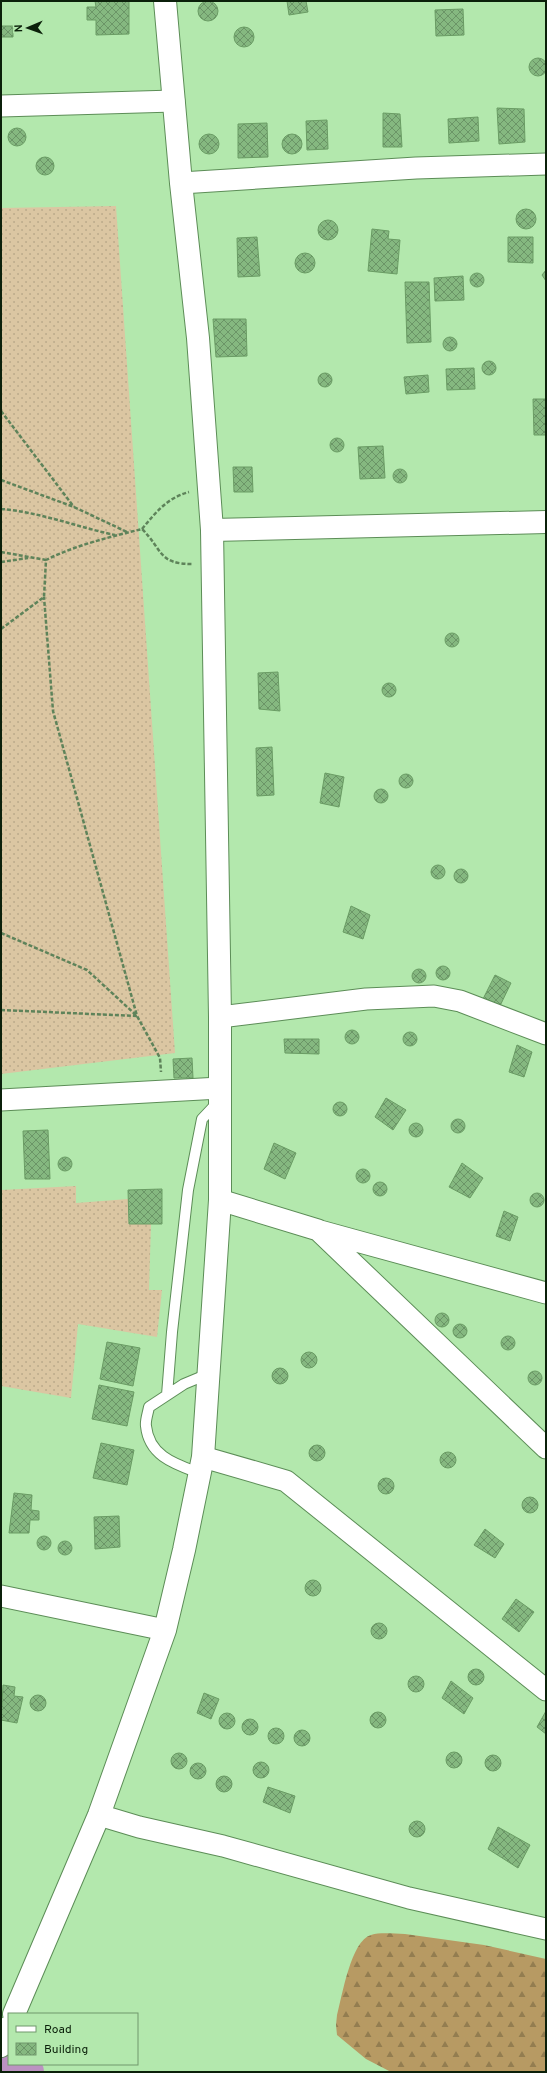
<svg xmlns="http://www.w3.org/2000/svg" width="547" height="2073" font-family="Overpass,sans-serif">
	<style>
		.grass { fill: url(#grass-dots) }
		.forest { fill: url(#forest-firs) }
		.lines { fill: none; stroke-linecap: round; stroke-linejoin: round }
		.river { stroke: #bb92c1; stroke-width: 34 }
		.building { fill: url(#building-cross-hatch); stroke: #6a9c64 }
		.lane-casing { stroke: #5c8d57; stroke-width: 12 }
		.street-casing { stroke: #5c8d57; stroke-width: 23 }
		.secondary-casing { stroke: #5c8d57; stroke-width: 24 }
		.primary-casing { stroke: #5c8d57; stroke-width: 24 }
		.path { stroke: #5e835a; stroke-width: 2.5; stroke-dasharray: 4 2; stroke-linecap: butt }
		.lane { stroke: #fff; stroke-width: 10 }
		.street { stroke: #fff; stroke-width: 21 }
		.secondary { stroke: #fff; stroke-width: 22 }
		.primary { stroke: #fff; stroke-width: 22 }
	</style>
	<defs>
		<pattern id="grass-dots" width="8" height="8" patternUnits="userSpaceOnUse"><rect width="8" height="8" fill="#dbc6a2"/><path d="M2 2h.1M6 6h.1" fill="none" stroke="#bbaa8a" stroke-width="1.8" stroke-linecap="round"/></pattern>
		<pattern id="forest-firs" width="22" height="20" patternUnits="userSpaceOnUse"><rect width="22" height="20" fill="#b79a63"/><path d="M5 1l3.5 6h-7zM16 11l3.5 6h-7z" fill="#937d50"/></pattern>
		<pattern id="building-cross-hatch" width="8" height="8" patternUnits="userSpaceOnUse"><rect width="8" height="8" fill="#85b880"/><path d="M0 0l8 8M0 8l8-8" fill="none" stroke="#6b9567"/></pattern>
	</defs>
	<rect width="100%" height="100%" fill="#b3e8ad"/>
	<path class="grass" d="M116,206l59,847 -174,21v-866z
		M76,1186v17l52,-4 1,25h22l-2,66h13l-5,47 -79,-13 -7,74 -70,-12v-196z"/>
	<path class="forest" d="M405,1934l79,11 62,14v113h-155l-25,-13 -29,-24 -1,-10 1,-10c5,-18 14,-75 34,-80 10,-3 23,-1 34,-1z"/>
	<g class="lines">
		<path class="river" d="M12,2064l15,8"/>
	</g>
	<path class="building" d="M95,1h34v33l-33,1v-15h-9v-13h9z
		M287,1h19l2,11 -19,3z
		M198 11a10 10 0 1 1 20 0a10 10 0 1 1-20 0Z
		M463,9l1,26 -28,1 -1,-26z
		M1,26h12v11h-12z
		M234 37a10 10 0 1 1 20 0a10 10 0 1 1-20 0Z
		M529 67a9 9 0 1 1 18 0a9 9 0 1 1-18 0Z
		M497,108l27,1 1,33 -26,2z
		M383,113l17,1 2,33h-19z
		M478,117l1,24 -30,2 -1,-24z
		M327,120l1,29 -21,1 -1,-29z
		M267,123l1,34 -30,1v-34z
		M8 137a9 9 0 1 1 18 0a9 9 0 1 1-18 0Z
		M282 144a10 10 0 1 1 20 0a10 10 0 1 1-20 0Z
		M199 144a10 10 0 1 1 20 0a10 10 0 1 1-20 0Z
		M36 166a9 9 0 1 1 18 0a9 9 0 1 1-18 0Z
		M516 219a10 10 0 1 1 20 0a10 10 0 1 1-20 0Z
		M318 230a10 10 0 1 1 20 0a10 10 0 1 1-20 0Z
		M372,229l17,2 -1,8 12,1 -3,34 -29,-3z
		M257,237l3,39 -22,1 -1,-39z
		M508,237h25v26l-25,-1z
		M295 263a10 10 0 1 1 20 0a10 10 0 1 1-20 0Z
		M546,270v11l-4,-6z
		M470 280a7 7 0 1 1 14 0a7 7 0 1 1-14 0Z
		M463,276l1,24 -29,1 -1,-23z
		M405,282h24l2,60 -24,1z
		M213,319h33l1,37 -31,1z
		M443 344a7 7 0 1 1 14 0a7 7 0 1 1-14 0Z
		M482 368a7 7 0 1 1 14 0a7 7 0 1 1-14 0Z
		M474,368l1,21 -28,1 -1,-21z
		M318 380a7 7 0 1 1 14 0a7 7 0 1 1-14 0Z
		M428,375l1,17 -23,2 -2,-17z
		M533,399h13v36h-12z
		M330 445a7 7 0 1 1 14 0a7 7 0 1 1-14 0Z
		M383,446l2,32 -25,1 -2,-32z
		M233,467h19l1,25h-19z
		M393 476a7 7 0 1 1 14 0a7 7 0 1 1-14 0Z
		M445 640a7 7 0 1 1 14 0a7 7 0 1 1-14 0Z
		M278,672l2,39 -21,-2 -1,-36z
		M382 690a7 7 0 1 1 14 0a7 7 0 1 1-14 0Z
		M272,747l2,48 -17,1 -1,-48z
		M325,773l19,4 -5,30 -19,-4z
		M399 781a7 7 0 1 1 14 0a7 7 0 1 1-14 0Z
		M374 796a7 7 0 1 1 14 0a7 7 0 1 1-14 0Z
		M431 872a7 7 0 1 1 14 0a7 7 0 1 1-14 0Z
		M454 876a7 7 0 1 1 14 0a7 7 0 1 1-14 0Z
		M351,906l19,9 -7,24 -20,-7z
		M436 973a7 7 0 1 1 14 0a7 7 0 1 1-14 0Z
		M412 976a7 7 0 1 1 14 0a7 7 0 1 1-14 0Z
		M495,975l16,8 -13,27 -17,-7z
		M345 1037a7 7 0 1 1 14 0a7 7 0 1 1-14 0Z
		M403 1039a7 7 0 1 1 14 0a7 7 0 1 1-14 0Z
		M284,1039h35v15l-34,-1z
		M517,1045l15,7 -8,25 -15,-5z
		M192,1058l1,20h-19l-1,-19z
		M386,1098l20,12 -13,20 -18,-13z
		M333 1109a7 7 0 1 1 14 0a7 7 0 1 1-14 0Z
		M451 1126a7 7 0 1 1 14 0a7 7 0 1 1-14 0Z
		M409 1130a7 7 0 1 1 14 0a7 7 0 1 1-14 0Z
		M48,1130l2,49h-25l-2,-48z
		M274,1143l22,10 -11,26 -21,-10z
		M58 1164a7 7 0 1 1 14 0a7 7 0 1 1-14 0Z
		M462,1163l21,15 -13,20 -21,-11z
		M356 1176a7 7 0 1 1 14 0a7 7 0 1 1-14 0Z
		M373 1189a7 7 0 1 1 14 0a7 7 0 1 1-14 0Z
		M162,1189v35h-33l-1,-34z
		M530 1200a7 7 0 1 1 14 0a7 7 0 1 1-14 0Z
		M504,1211l14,6 -8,24 -14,-5z
		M435 1320a7 7 0 1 1 14 0a7 7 0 1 1-14 0Z
		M453 1331a7 7 0 1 1 14 0a7 7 0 1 1-14 0Z
		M501 1343a7 7 0 1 1 14 0a7 7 0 1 1-14 0Z
		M107,1342l33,6 -7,38 -33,-7z
		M301 1360a8 8 0 1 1 16 0a8 8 0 1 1-16 0Z
		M272 1376a8 8 0 1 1 16 0a8 8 0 1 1-16 0Z
		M528 1378a7 7 0 1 1 14 0a7 7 0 1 1-14 0Z
		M99,1385l35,7 -7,34 -35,-7z
		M101,1443l33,7 -7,35 -34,-7z
		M309 1453a8 8 0 1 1 16 0a8 8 0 1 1-16 0Z
		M440 1460a8 8 0 1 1 16 0a8 8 0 1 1-16 0Z
		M378 1486a8 8 0 1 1 16 0a8 8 0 1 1-16 0Z
		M14,1493l18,2 -1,15 8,1v9h-9l-1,13h-20z
		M522 1505a8 8 0 1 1 16 0a8 8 0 1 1-16 0Z
		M119,1516l1,31 -25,2 -1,-32z
		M485,1529l19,15 -9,14 -21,-13z
		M37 1543a7 7 0 1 1 14 0a7 7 0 1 1-14 0Z
		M58 1548a7 7 0 1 1 14 0a7 7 0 1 1-14 0Z
		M305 1588a8 8 0 1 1 16 0a8 8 0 1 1-16 0Z
		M516,1599l18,13 -15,20 -17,-13z
		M371 1631a8 8 0 1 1 16 0a8 8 0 1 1-16 0Z
		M468 1677a8 8 0 1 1 16 0a8 8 0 1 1-16 0Z
		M408 1684a8 8 0 1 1 16 0a8 8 0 1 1-16 0Z
		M451,1681l22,17 -9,16 -22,-16z
		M3,1685l12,2 -1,9 9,1 -6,26 -16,-3z
		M204,1693l15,6 -8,20 -14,-6z
		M30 1703a8 8 0 1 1 16 0a8 8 0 1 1-16 0Z
		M546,1711v23l-9,-7z
		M370 1720a8 8 0 1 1 16 0a8 8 0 1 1-16 0Z
		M219 1721a8 8 0 1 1 16 0a8 8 0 1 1-16 0Z
		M242 1727a8 8 0 1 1 16 0a8 8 0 1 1-16 0Z
		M268 1736a8 8 0 1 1 16 0a8 8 0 1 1-16 0Z
		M294 1738a8 8 0 1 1 16 0a8 8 0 1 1-16 0Z
		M446 1760a8 8 0 1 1 16 0a8 8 0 1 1-16 0Z
		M171 1761a8 8 0 1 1 16 0a8 8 0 1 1-16 0Z
		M485 1763a8 8 0 1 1 16 0a8 8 0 1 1-16 0Z
		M253 1770a8 8 0 1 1 16 0a8 8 0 1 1-16 0Z
		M190 1771a8 8 0 1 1 16 0a8 8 0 1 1-16 0Z
		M216 1784a8 8 0 1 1 16 0a8 8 0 1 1-16 0Z
		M268,1787l27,9 -5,17 -27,-11z
		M409 1829a8 8 0 1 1 16 0a8 8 0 1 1-16 0Z
		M498,1827l32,18 -12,23 -30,-19z"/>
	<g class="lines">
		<defs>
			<path id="lane" d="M167,1395l5,-63 16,-142 14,-71 16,-17
				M199,1473c-24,-9 -50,-17 -53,-47 -1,-5 2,-13 3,-19l35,-23 24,-10"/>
			<path id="street" d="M1,106l173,-5
				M181,183l235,-15 130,-4
				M220,1017l146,-18 68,-3 26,5 86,33
				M1,1100l219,-12
				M220,1200l98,30 228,218
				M320,1231l226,62
				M203,1457l83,24 260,209
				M1,1596l164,34
				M99,1815l40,12 84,19 186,52 137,31"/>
			<path id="secondary" d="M212,530l334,-8"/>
			<path id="primary" d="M14,2014l85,-199 66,-185 19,-80 19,-93 17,-257v-183l-8,-487 -14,-192 -17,-155 -16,-182
				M1,2046l8,-19"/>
		</defs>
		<use href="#lane" class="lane-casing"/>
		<use href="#street" class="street-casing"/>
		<use href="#secondary" class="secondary-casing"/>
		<use href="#primary" class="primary-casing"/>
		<path class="path" d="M1,411l73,96
			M1,480l73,27 53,25
			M1,509c39,3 76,18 114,26
			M142,529c14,-17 25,-31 47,-37
			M1,552l45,8
			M1,562l27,-4
			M1,629l43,-32 2,-37c30,-15 64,-23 96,-31 21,21 16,35 50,35
			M1,933l86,37 50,46 23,42 1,14
			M1,1010l136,6 -84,-305 -9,-114"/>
		<use href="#lane" class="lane"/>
		<use href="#street" class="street"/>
		<use href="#secondary" class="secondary"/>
		<use href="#primary" class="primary"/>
	</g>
	<rect width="547" height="2073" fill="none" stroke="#0b200a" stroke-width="4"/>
	<rect x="8" y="2013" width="130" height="52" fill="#b3e8ad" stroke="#70986c"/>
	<rect x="16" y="2026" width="20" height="6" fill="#ffffff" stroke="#70986c"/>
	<text x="44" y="2033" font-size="12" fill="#0b200a">Road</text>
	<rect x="16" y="2043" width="20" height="12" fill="url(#building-cross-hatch)" stroke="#70986c"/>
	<text x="44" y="2053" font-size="12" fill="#0b200a">Building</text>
	<g transform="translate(28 28) rotate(268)" stroke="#b3e8ad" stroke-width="3" paint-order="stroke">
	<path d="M0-3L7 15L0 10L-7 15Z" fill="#0b200a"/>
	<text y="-6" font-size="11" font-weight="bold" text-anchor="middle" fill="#0b200a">N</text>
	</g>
</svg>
